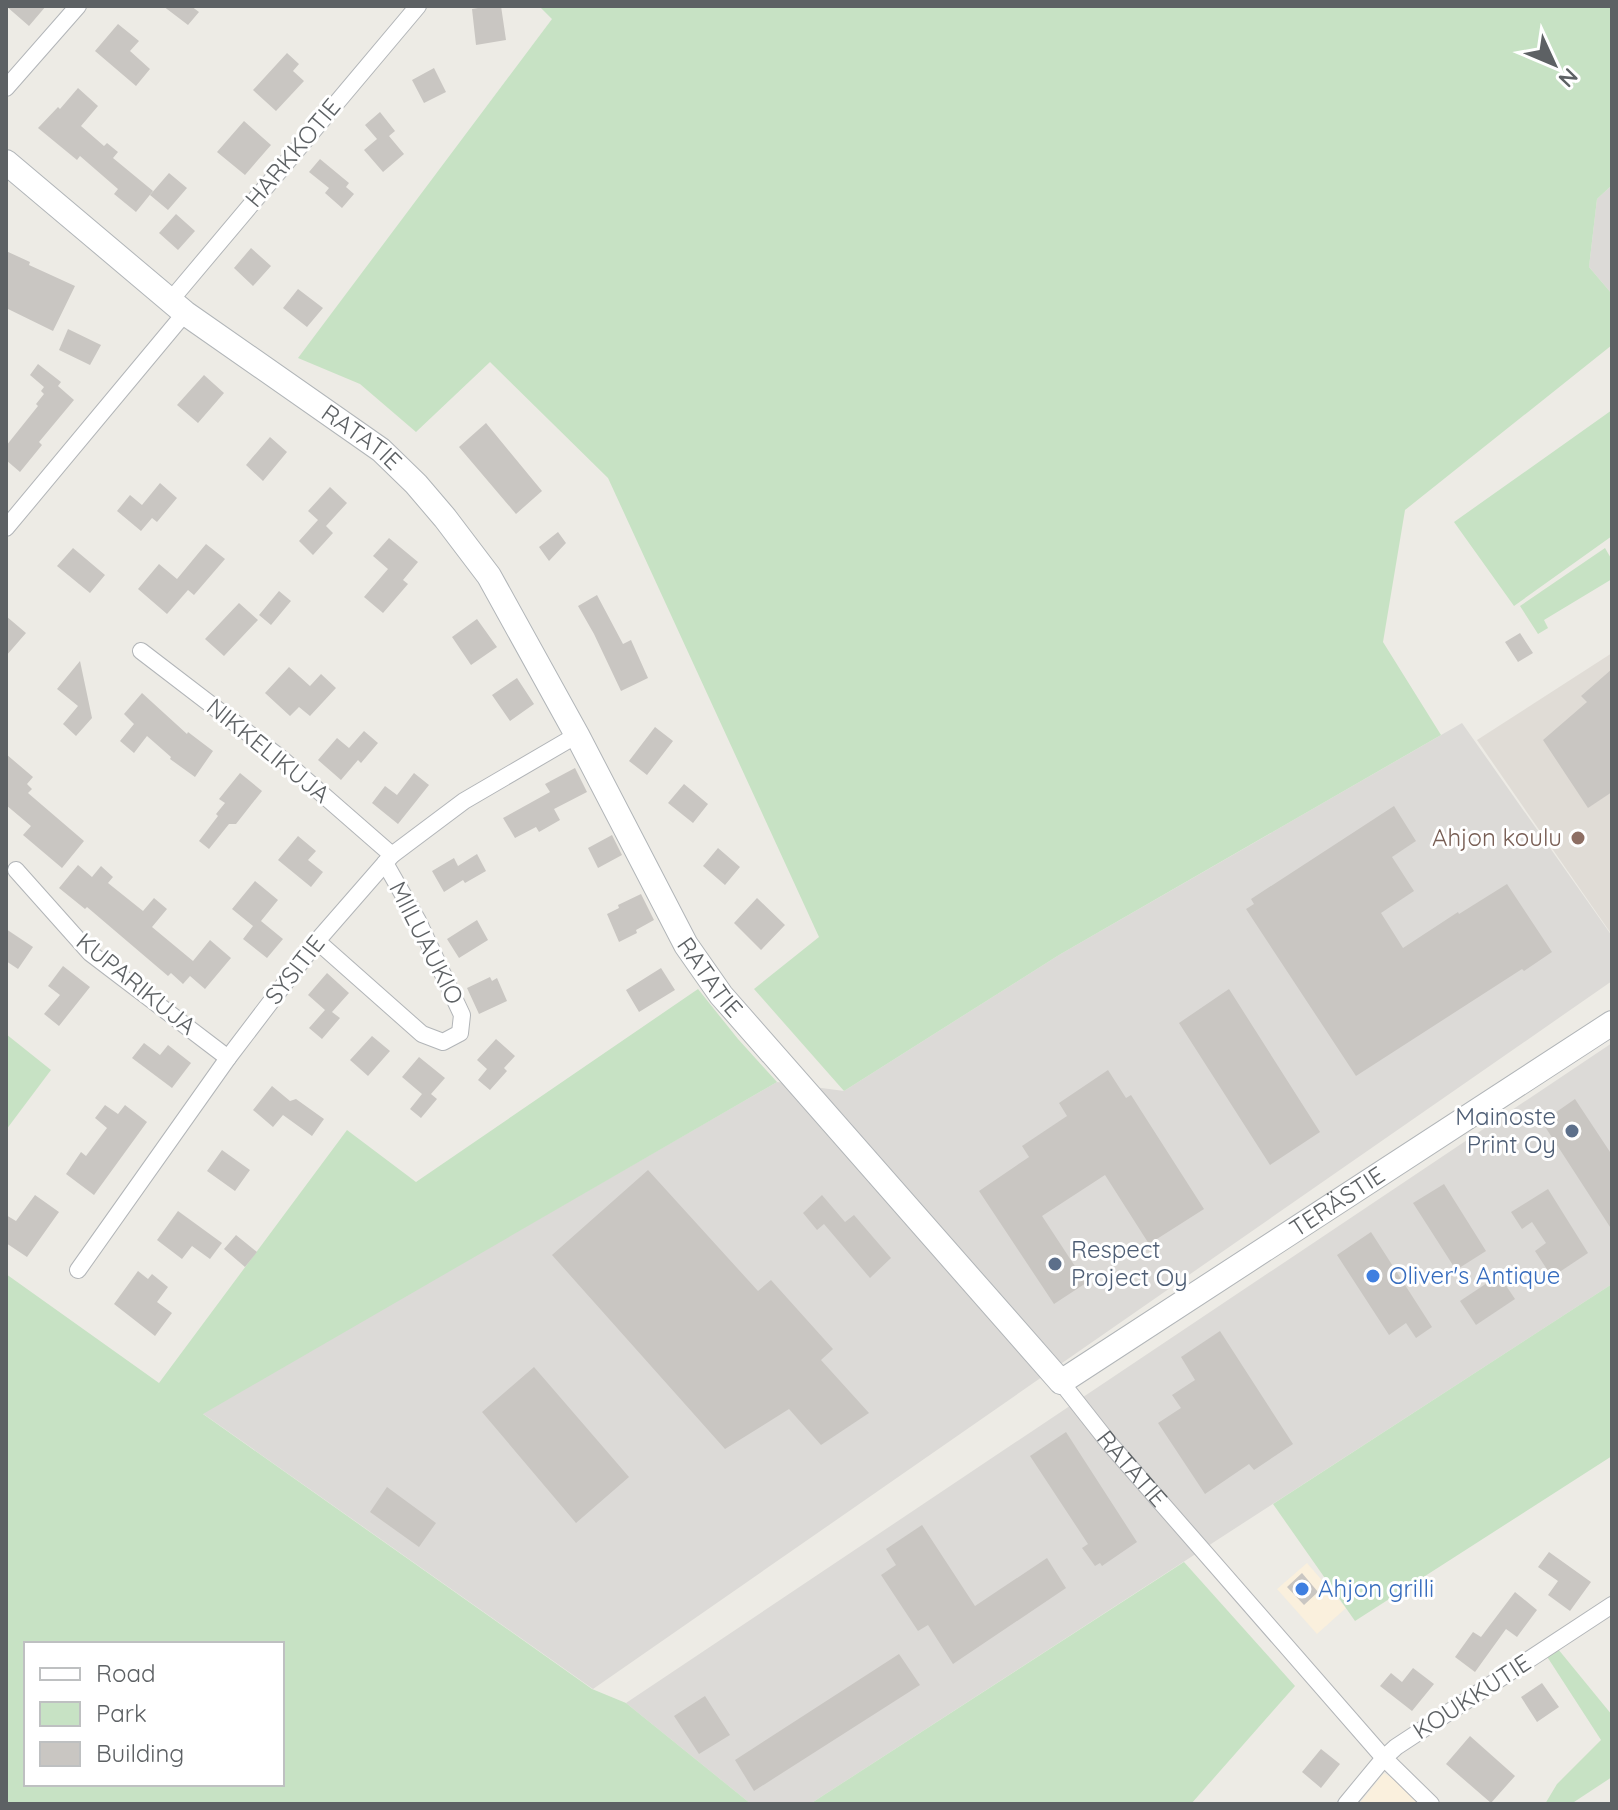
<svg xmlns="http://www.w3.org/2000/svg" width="1618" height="1810" font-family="Quicksand,sans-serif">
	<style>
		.commercial { fill: #faf0dd }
		.industrial { fill: #dcdad7 }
		.education { fill: #e0dcd6 }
		.green { fill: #c7e2c4; fill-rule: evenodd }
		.building { fill: #c9c6c2 }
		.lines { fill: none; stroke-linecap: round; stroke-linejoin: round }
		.street-casing { stroke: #b2b5b8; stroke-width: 18 }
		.secondary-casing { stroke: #b1b5b8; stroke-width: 26 }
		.street { stroke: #fff; stroke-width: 16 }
		.secondary { stroke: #fff; stroke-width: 24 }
		.education-dot { fill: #8d6e63; stroke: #fff; stroke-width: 3 }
		.service-dot { fill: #5c6f8a; stroke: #fff; stroke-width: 3 }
		.shop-dot { fill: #3f7fe0; stroke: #fff; stroke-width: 3 }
		.labels { text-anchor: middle; stroke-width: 6; stroke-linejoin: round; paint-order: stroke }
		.street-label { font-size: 24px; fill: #5d6164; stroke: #fff }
		.education-label { font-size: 24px; fill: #785e54; stroke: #fff; text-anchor: end }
		.service-label { font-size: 24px; fill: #4e5e75; stroke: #fff; text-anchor: end }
		.shop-label { font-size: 24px; fill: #366cbe; stroke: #fff; text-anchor: start }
	</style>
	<rect width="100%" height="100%" fill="#edebe5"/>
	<path class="commercial" d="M1307,1563l39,45 -29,26 -40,-45z
		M1384,1773l8,5 32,26h-65z"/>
	<path class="industrial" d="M1612,185v109l-23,-27 8,-68z
		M1462,723l150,213v45l-1019,708 -391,-276 575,-331 67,9 215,-136z
		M1612,1043v241l-802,520h-59l-125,-101z"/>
	<path class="education" d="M1612,653v282l-135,-195z"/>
	<path class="green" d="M539,6h1073v179l-15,14 -8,68 23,27v51l-207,165 -22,132 58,93 -382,220 -215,136 -90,-102 65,-52 -211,-459 -118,-116 -74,70 -56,-48 -62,-26 254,-339z
		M1612,410v126l-98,70 -60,-84z
		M1605,548l7,12v19l-68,41 4,8 -10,6 -18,-28z
		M698,989l40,50 39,43 -574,332 389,275 34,14 125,101h-745v-530l153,109 188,-253 69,52zM26,1644h256v140h-256z
		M6,1034l45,36 -45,60z
		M1612,1284v172l-257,165 -82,-117z
		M1184,1562l111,124 -104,118h-381z
		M1558,1649l54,66v62l-41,27h-26l12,-20 44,-44 -55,-85z"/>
	<path class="building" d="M6,6h40l-17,20z
		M163,6h28l8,6 -11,13z
		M490,6h11l5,34 -30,5 -4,-36z
		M118,24l21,17 -9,10 20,18 -14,17 -41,-35z
		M287,53l12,11 -6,7 11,10 -28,30 -23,-21z
		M434,68l12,24 -22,11 -12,-23z
		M78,88l20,18 -17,20 23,20 3,-3 11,9 -5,6 40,33 -17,21 -22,-18 4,-5 -38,-33 -3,4 -39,-32 20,-21 2,2z
		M380,112l15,19 -6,5 15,18 -21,18 -19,-22 13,-11 -12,-14z
		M244,121l27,24 -26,30 -28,-23z
		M320,159l29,24 -3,4 8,7 -12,14 -17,-15 4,-5 -20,-16z
		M169,173l18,15 -19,22 -18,-15z
		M176,214l19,17 -17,19 -19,-17z
		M251,248l20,18 -18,20 -19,-18z
		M6,251l24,11 -1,3 46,21 -22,45 -47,-23z
		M298,289l25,19 -16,19 -24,-19z
		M68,329l33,16 -11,20 -31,-15z
		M38,364l23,18 -3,4 16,14 -35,42 3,3 -22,27 -14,-12v-14l32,-40 -2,-2 8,-10 -3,-3 3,-4 -14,-12z
		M204,375l20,18 -26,30 -21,-18z
		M486,423l56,68 -26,23 -57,-67z
		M270,437l17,15 -24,29 -17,-16z
		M160,483l17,15 -20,24 -5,-4 -11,13 -24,-20 13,-16 12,10z
		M330,487l17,16 -21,23 7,7 -20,22 -14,-14 19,-21 -10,-9z
		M558,532l8,11 -17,18 -10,-14z
		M389,538l29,24 -15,18 5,4 -25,29 -19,-16 24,-28 -15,-13z
		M206,544l19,15 -31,36 -6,-5 -21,24 -29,-25 21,-25 18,15z
		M73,548l32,27 -15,18 -33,-27z
		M279,591l12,10 -20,24 -12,-10z
		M597,595l26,49 8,-4 17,38 -27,13 -27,-57 -16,-28z
		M239,603l19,17 -34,36 -19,-17z
		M6,616l20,17 -20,23z
		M477,619l20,28 -26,18 -19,-28z
		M1520,633l13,20 -15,9 -13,-20z
		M80,661l12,57 -16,18 -13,-12 15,-18 -21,-17z
		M289,667l21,19 11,-12 15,14 -26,28 -11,-9 -9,9 -25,-23z
		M1612,669v123l-24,16 -45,-68 44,-38 -6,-6z
		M517,678l17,26 -24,17 -18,-26z
		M142,693l45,41 1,-2 25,19 -18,26 -25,-18 1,-2 -24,-21 -13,17 -14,-12 14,-17 -10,-10z
		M655,727l18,14 -26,34 -18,-14z
		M364,731l14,12 -17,20 -3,-3 -17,20 -23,-20 19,-22 12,10z
		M6,754l27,23 -6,7 5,5 -4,4 56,48 -22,27 -39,-33 8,-9 -25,-21z
		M575,768l12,24 -33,17 6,11 -21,12 -3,-5 -21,11 -12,-20 47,-26 -5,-8z
		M240,773l22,18 -26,33h-7l-20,25 -10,-8 19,-25 -2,-2 9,-11 -6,-4z
		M414,773l15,12 -31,39 -26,-21 13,-17 12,9z
		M684,784l24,20 -15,19 -25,-20z
		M1394,806l22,35 -24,16 22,34 -33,22 22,35 55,-36 1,2 48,-30 45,68 -28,19 -2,-2 -166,107 -110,-167 8,-5 -3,-5z
		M612,835l10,20 -24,13 -10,-20z
		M298,836l18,15 -8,9 15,12 -12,15 -33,-27z
		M718,848l22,19 -15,18 -22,-19z
		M477,854l9,17 -21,12 -2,-3 -19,12 -12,-21 22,-13 4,8z
		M78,865l14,12 9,-11 12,11 -5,6 35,28 11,-13 13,11 -15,18 41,34 17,-21 21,18 -26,31 -15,-13 -7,8 -12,-11 -3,3 -81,-69 -2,2 -26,-21z
		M255,881l23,19 -17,21 22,18 -16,19 -24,-19 10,-13 -21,-17z
		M641,894l13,26 -18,10 1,3 -18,9 -12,-28 12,-6 -1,-3z
		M757,898l28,27 -24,25 -27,-27z
		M477,920l11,20 -29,18 -12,-19z
		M6,929l27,18 -15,22 -12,-8z
		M63,966l27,21 -31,39 -15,-12 16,-19 -12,-9z
		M661,968l14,22 -36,22 -13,-22z
		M327,973l22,20 -17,19 8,6 -18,21 -13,-11 16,-18 -17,-15z
		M490,977l2,4 5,-3 10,23 -28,13 -12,-26z
		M1229,989l91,143 -50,33 -91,-142z
		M372,1036l18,15 -22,25 -18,-16z
		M496,1039l19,17 -11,12 3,3 -17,19 -12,-10 9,-11 -10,-9z
		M144,1043l16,12 8,-10 23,18 -19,25 -40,-30z
		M419,1057l26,21 -14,16 6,5 -16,19 -11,-9 12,-15 -20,-17z
		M1108,1070l18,28 5,-3 73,114 -55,35 -44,-69 -63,41 44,67 -32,21 -75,-113 50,-34 -7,-11 45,-30 -8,-13z
		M272,1086l18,15 6,-2 28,20 -12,17 -29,-21 -10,12 -20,-17z
		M1575,1099l37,56v75l-70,-108z
		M105,1105l13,9 7,-9 22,17 -53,73 -28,-21 15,-22 5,4 21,-28 -12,-10z
		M222,1150l28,20 -15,21 -28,-20z
		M648,1170l110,121 13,-11 62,69 -12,11 48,53 -48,32 -32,-36 -64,40 -173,-194z
		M1444,1184l42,67 -30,19 -43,-67z
		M1548,1189l40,64 -36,24 -17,-26 11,-8 -14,-21 -10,7 -11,-17z
		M35,1195l24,17 -32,45 -21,-14v-28l10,6z
		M822,1195l23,27 9,-7 37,43 -21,20 -46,-54 -7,6 -14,-17z
		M178,1211l44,32 -12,16 -18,-13 -10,13 -25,-19z
		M1371,1232l61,95 -16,11 -10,-15 -17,12 -52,-80z
		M236,1235l21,17 -12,15 -21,-18z
		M138,1271l10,8 4,-5 16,13 -11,15 15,11 -17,23 -41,-32z
		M1499,1275l16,24 -39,26 -16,-24z
		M1220,1331l73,113 -39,26 -5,-6 -44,30 -47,-71 23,-15 -9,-13 23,-15 -14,-23z
		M534,1367l95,110 -53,46 -94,-111z
		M1066,1432l71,110 -35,24 -2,-3 -5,3 -13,-18 6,-4 -58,-88z
		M387,1487l49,36 -17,24 -49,-35z
		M922,1525l53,81 72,-48 19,30 -113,76 -25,-39 -10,6 -37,-56 15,-10 -10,-16z
		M1549,1552l42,30 -21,29 -22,-16 10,-14 -20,-14z
		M1302,1573l16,19 -14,13 -17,-18z
		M1515,1592l22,18 -20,27 -11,-8 -31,43 -20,-15 18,-25 8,5z
		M899,1654l21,31 -166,106 -19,-31z
		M1413,1668l21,16 -22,27 -32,-25 11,-13 11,9z
		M1542,1683l17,24 -22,15 -16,-25z
		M705,1696l25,39 -31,19 -25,-38z
		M1470,1736l45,40 -24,27 -45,-39z
		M1321,1749l19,15 -19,24 -19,-16z"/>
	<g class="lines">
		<defs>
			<g id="street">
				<path d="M6,88l72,-82"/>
				<path d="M170,301l248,-295"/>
				<path d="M6,528l179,-215"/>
				<path d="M141,651l141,108 110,96"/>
				<path d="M16,870l74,83 138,105"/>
				<path d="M317,941l105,93 21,8 17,-9 2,-18 -44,-94 -33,-58"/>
				<path d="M78,1270l150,-212 89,-117 75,-86 72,-54 113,-66"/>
				<path id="s1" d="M1061,1382l48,61 275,315 47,46"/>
				<path d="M1346,1804l38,-46 12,-11 216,-142"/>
			</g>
			<g id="secondary">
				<path id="s2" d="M6,162l179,151 196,137 35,34 29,34 44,58 88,159 109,210 35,50 340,387 551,-359"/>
			</g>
		</defs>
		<use href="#street" class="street-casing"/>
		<use href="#secondary" class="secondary-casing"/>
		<use href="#street" class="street"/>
		<use href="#secondary" class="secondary"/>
	</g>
	<circle class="education-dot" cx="1578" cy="838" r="8"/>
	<g class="service-dot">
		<circle cx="1572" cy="1131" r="8"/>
		<circle cx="1055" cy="1264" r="8"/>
	</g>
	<g class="shop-dot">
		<circle cx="1373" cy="1276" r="8"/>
		<circle cx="1302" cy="1589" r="8"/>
	</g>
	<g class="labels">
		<g class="street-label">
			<text transform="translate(293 153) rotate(-50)" y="8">HARKKOTIE</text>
			<text dy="8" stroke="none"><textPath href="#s2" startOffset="450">RATATIE</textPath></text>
			<text transform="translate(268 751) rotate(39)" y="8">NIKKELIKUJA</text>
			<text transform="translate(426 943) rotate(63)" y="8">MIILUAUKIO</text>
			<text transform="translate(295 970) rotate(-52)" y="8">SYSITIE</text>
			<text dy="8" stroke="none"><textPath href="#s2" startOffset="1098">RATATIE</textPath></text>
			<text transform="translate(136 984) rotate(39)" y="8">KUPARIKUJA</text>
			<text dy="8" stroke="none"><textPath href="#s2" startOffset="1964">TERÄSTIE</textPath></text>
			<text dy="8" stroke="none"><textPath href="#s1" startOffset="112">RATATIE</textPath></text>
			<text transform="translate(1472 1697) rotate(-33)" y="8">KOUKKUTIE</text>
		</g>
		<g class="education-label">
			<text x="1562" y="846">Ahjon koulu</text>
		</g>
		<g class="service-label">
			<text x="1556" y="1125">Mainoste<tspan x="1556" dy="28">Print Oy</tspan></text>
			<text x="1071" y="1258" text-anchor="start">Respect<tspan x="1071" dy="28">Project Oy</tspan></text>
		</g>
		<g class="shop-label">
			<text x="1389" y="1284">Oliver's Antique</text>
			<text x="1318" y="1597">Ahjon grilli</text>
		</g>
	</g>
	<rect width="1618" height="1810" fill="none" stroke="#5d6164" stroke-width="16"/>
	<rect x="24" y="1642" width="260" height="144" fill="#ffffff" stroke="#bec0c1" stroke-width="2"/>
	<rect x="40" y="1668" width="40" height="12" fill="#ffffff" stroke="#bec0c1" stroke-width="2"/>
	<text x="96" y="1682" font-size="24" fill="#5d6164">Road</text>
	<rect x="40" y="1702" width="40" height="24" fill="#c7e2c4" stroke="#bec0c1" stroke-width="2"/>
	<text x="96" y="1722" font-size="24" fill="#5d6164">Park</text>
	<rect x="40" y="1742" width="40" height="24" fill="#c9c6c2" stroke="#bec0c1" stroke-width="2"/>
	<text x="96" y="1762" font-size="24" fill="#5d6164">Building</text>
	<g transform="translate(1554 64) rotate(134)" stroke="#ffffff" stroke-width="6" paint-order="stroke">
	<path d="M0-6L14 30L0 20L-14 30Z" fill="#5d6164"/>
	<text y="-12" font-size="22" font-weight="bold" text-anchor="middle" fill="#5d6164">N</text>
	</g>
</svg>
